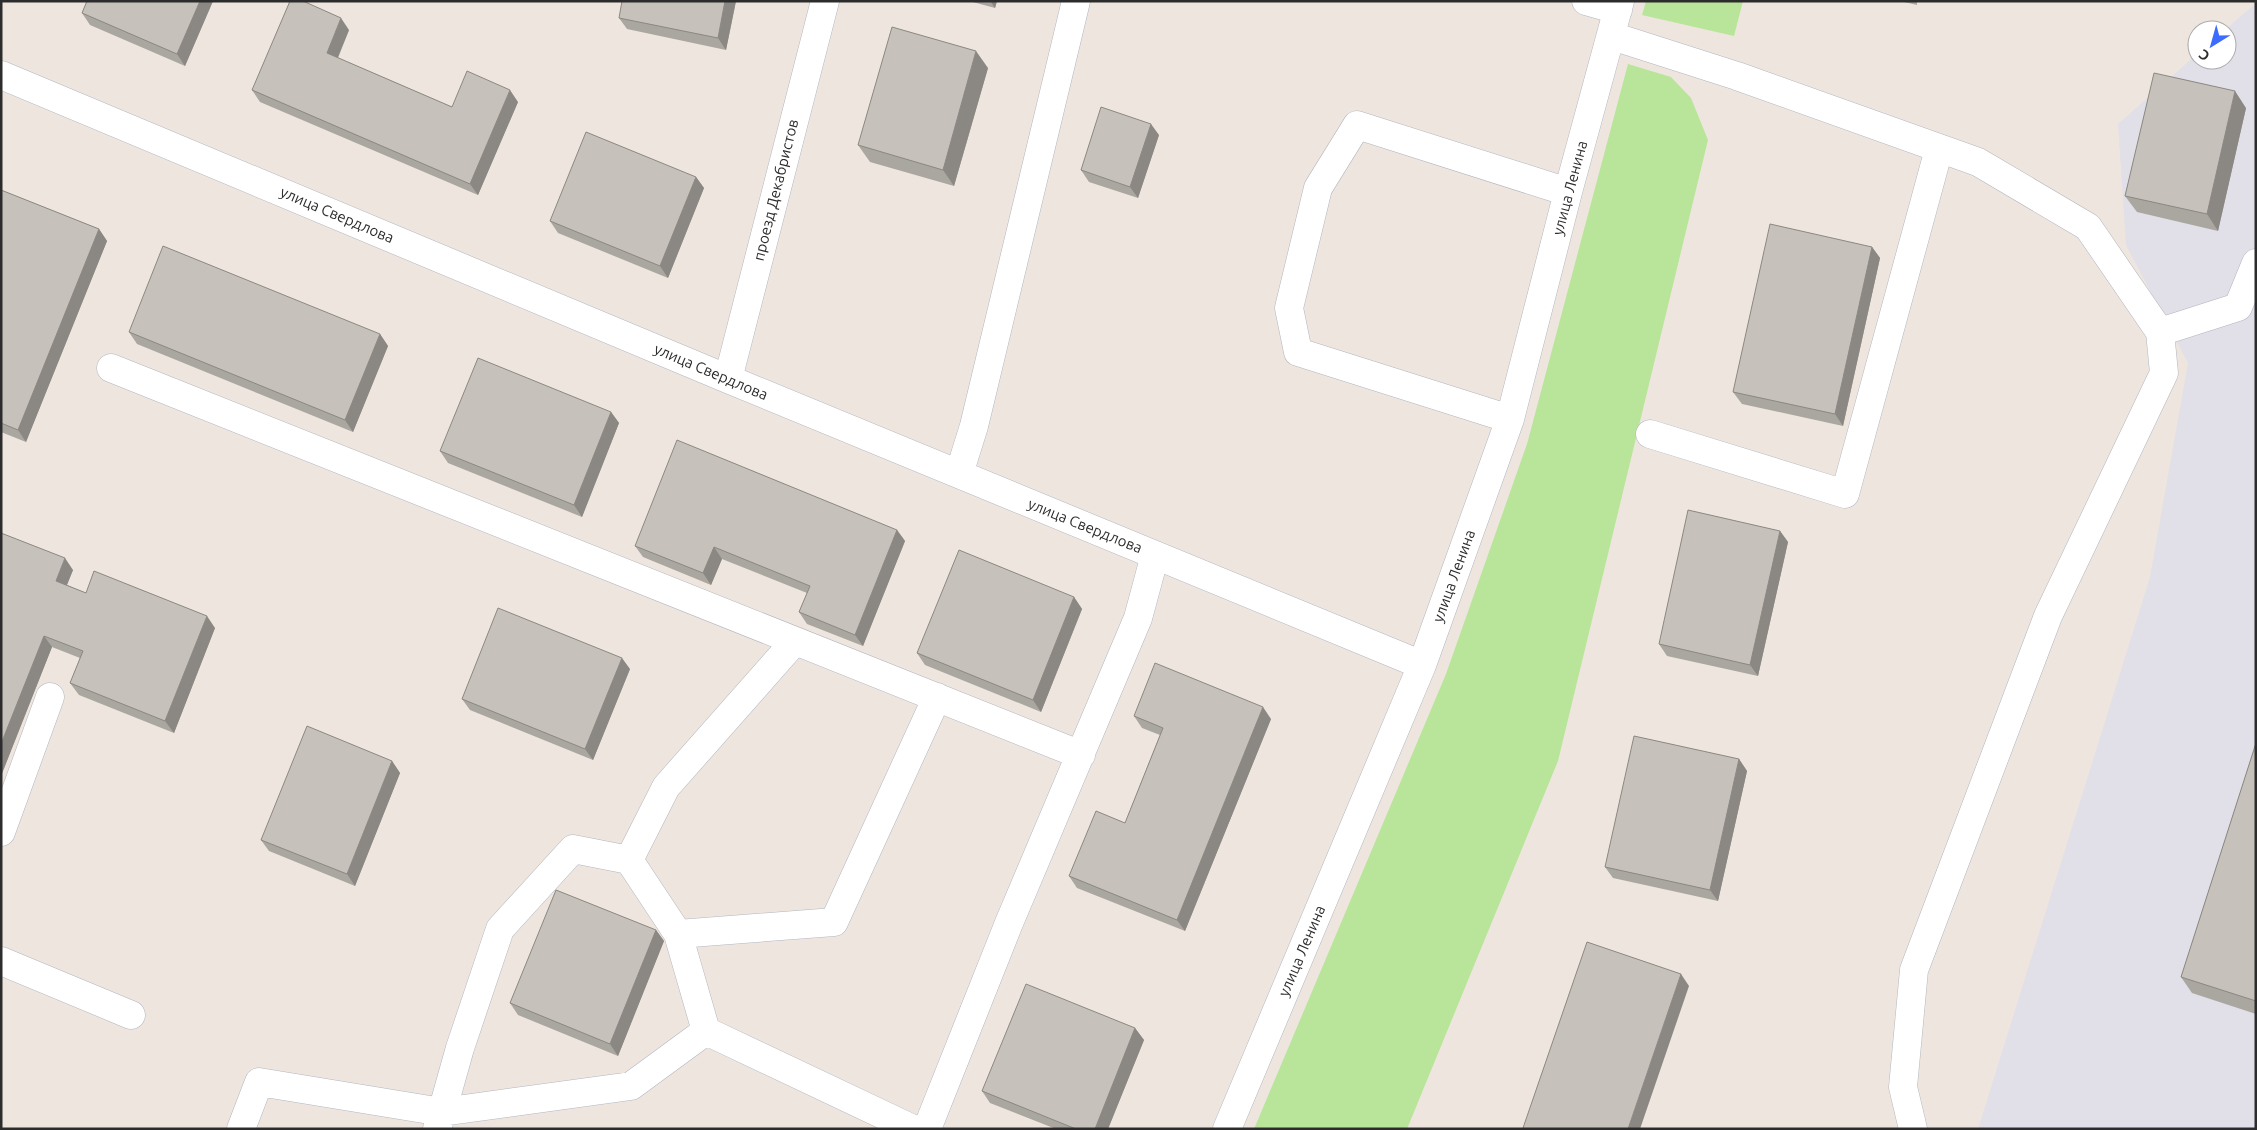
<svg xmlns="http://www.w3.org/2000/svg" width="2257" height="1130" font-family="Ubuntu,sans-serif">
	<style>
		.industrial { fill: #e1dfe7 }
		.green { fill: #b8e59a }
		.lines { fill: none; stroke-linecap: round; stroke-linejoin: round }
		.minor-casing { stroke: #b2b6c0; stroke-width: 29 }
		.minor { stroke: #fff; stroke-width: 28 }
		.wall { fill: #aaa6a0 }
		.shaded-wall { fill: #8b8782 }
		.building { fill: #c6c1ba; stroke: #8b8782 }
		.labels { text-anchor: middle; stroke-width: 5; stroke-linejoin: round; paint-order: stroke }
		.street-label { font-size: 15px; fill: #2c2c2c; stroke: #fff }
	</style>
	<rect width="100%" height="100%" fill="#eee6de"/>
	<path class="industrial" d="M2256,3v1126h-278l172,-552 38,-214 -62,-118 -8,-121 79,-70v6h30v-30h-2z"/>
	<path class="green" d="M1646,1h97l-9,35 -92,-21z
		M1628,64l43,13 20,21 17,42 -150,621 -151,368h-153l192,-455 81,-230z"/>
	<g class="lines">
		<defs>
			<path id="minor" d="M1586,1l32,9
				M1612,36l125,40 241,86 110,65 72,105 4,41 -116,243 -134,354 -11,117 10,42
				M1,75l727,304 694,286
				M2160,332l78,-25 18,-44
				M111,368l970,387
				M728,379l97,-378
				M1510,419l-212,-67 -9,-44 29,-120 39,-63 211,67
				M1650,434l195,60 94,-345
				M959,474l15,-48 102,-425
				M1,832l49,-135
				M629,860l37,-73 129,-146
				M678,934l156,-12 103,-225
				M1,961l130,54
				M706,1031l-75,55 -189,26 18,-64 40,-119 73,-80 56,11 49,74 28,97 207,98
				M241,1129l18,-47 183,30 -5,17
				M927,1129l82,-206 129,-305 17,-63
				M1227,1129l195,-464 88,-246 58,-227 52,-191"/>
		</defs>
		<use href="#minor" class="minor-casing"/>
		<use href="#minor" class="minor"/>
	</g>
	<path class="wall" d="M87,1h126l-28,65 -95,-41 -8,-12z
		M736,1l-10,49 -99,-21 -8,-11z
		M969,1h28l-2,7z
		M1900,1h17v4z
		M349,30l-11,28 114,49 66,-5 -40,93 -218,-93 -8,-12z
		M988,68l-34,118 -84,-24 -12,-17z
		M2246,108l-28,123 -81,-19 -12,-16z
		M1159,135l-21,63 -49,-16 -8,-12z
		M696,177l8,11 -36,90 -110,-45 -8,-12z
		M1,190l98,39 8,12 -81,201 -25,-10z
		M1872,247l8,11 -37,168 -101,-22 -9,-12z
		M129,332l251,2 8,12 -35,86 -216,-88z
		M611,412l8,11 -37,94 -134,-54 -8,-12z
		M897,530l8,11 -42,105 -56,-22 -8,-12 8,-19 -85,-34 -11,26 -68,-28 -8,-11z
		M1780,531l8,11 -30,134 -91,-20 -8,-12z
		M1,533l72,37 -6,15 19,8 129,35 -41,105 -95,-38 -9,-12 10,-25 -28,-11 -51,129z
		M1074,597l8,12 -41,103 -116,-47 -8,-12z
		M630,669l-37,91 -123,-50 -8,-11z
		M1134,716l137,3 -86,212 -108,-43 -8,-12 56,-53 35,-88 -18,-7z
		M2256,743v271l-64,-21 -11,-16z
		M1739,759l8,12 -29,130 -105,-23 -8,-11z
		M392,761l8,12 -45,113 -86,-35 -8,-11z
		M656,930l8,11 -46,115 -100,-41 -8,-12z
		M1135,1028l9,12 -36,89h-52l-66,-26 -8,-12z"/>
	<path class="shaded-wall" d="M200,1h13l-28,65 -8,-12z
		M725,1h11l-10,49 -8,-12z
		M991,1h6l-2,7 -4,-6z
		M341,18l8,12 -14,34 -8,-11z
		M976,51l12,17 -34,118 -11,-16z
		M510,90l8,12 -40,93 -8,-11z
		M2235,91l11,17 -28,123 -11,-17z
		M1151,124l8,11 -21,63 -8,-11z
		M696,177l8,11 -36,90 -8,-12z
		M99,229l8,12 -81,201 -8,-12z
		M1872,247l8,11 -37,168 -8,-12z
		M380,334l8,12 -35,86 -8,-12z
		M611,412l8,11 -37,94 -8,-12z
		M897,530l8,11 -42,105 -8,-11z
		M1780,531l8,11 -30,134 -8,-11z
		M714,547l8,12 -11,26 -8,-12z
		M65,558l8,12 -9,22 -8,-11z
		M1074,597l8,12 -41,103 -8,-12z
		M207,616l8,12 -41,105 -9,-12z
		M44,636l8,11 -51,129v-32z
		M622,658l8,11 -37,91 -8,-11z
		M1263,707l8,12 -86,212 -8,-11z
		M1739,759l8,12 -29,130 -8,-11z
		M392,761l8,12 -45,113 -8,-12z
		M656,930l8,11 -46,115 -8,-12z
		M1681,974l8,12 -49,143h-12z
		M1135,1028l9,12 -36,89h-13z"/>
	<path class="building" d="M87,1h113l-23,53 -95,-41z
		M290,1h13l38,17 -14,35 125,54 15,-36 43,19 -40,94 -218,-94z
		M622,1h103l-7,37 -99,-20z
		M892,27l84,24 -33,119 -85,-25z
		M2154,73l81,18 -28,123 -82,-18z
		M1101,107l50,17 -21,63 -49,-17z
		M586,132l110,45 -36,89 -110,-45z
		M1,190l98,39 -81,201 -17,-7z
		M1770,224l102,23 -37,167 -102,-22z
		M163,246l217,88 -35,86 -216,-88z
		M478,358l133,54 -37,93 -134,-54z
		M677,440l220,90 -42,105 -56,-23 11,-26 -96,-39 -11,26 -68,-27z
		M1688,510l92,21 -30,134 -91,-21z
		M1,533l64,25 -9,23 30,12 8,-22 113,45 -42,105 -95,-38 13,-32 -39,-15 -43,108z
		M959,550l115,47 -41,103 -116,-47z
		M498,608l124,50 -37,91 -123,-50z
		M1155,663l108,44 -86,213 -108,-44 27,-65 29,12 38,-95 -29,-12z
		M307,726l85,35 -45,113 -86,-34z
		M1634,736l105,23 -29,131 -105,-23z
		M2256,743v258l-75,-24z
		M556,890l100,40 -46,114 -100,-41z
		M1587,942l94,32 -53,155h-102l-3,-1z
		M1026,984l109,44 -40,101h-19l-94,-38z"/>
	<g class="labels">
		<g class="street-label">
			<text transform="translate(1570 188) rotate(-75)" y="5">улица Ленина</text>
			<text transform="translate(776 190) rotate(-76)" y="5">проезд Декабристов</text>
			<text transform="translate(337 215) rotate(23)" y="5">улица Свердлова</text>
			<text transform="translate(711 372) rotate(23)" y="5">улица Свердлова</text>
			<text transform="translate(1085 526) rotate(22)" y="5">улица Свердлова</text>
			<text transform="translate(1454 576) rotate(-70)" y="5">улица Ленина</text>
			<text transform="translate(1302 951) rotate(-67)" y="5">улица Ленина</text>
		</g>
	</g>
	<rect width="2257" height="1130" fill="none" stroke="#2c2c2c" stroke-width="5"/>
	<g transform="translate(2212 45) rotate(217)"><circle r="24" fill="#ffffff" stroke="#ababab"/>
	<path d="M0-4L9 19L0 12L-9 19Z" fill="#3c6cfe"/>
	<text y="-8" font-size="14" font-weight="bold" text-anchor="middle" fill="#2c2c2c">С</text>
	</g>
</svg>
